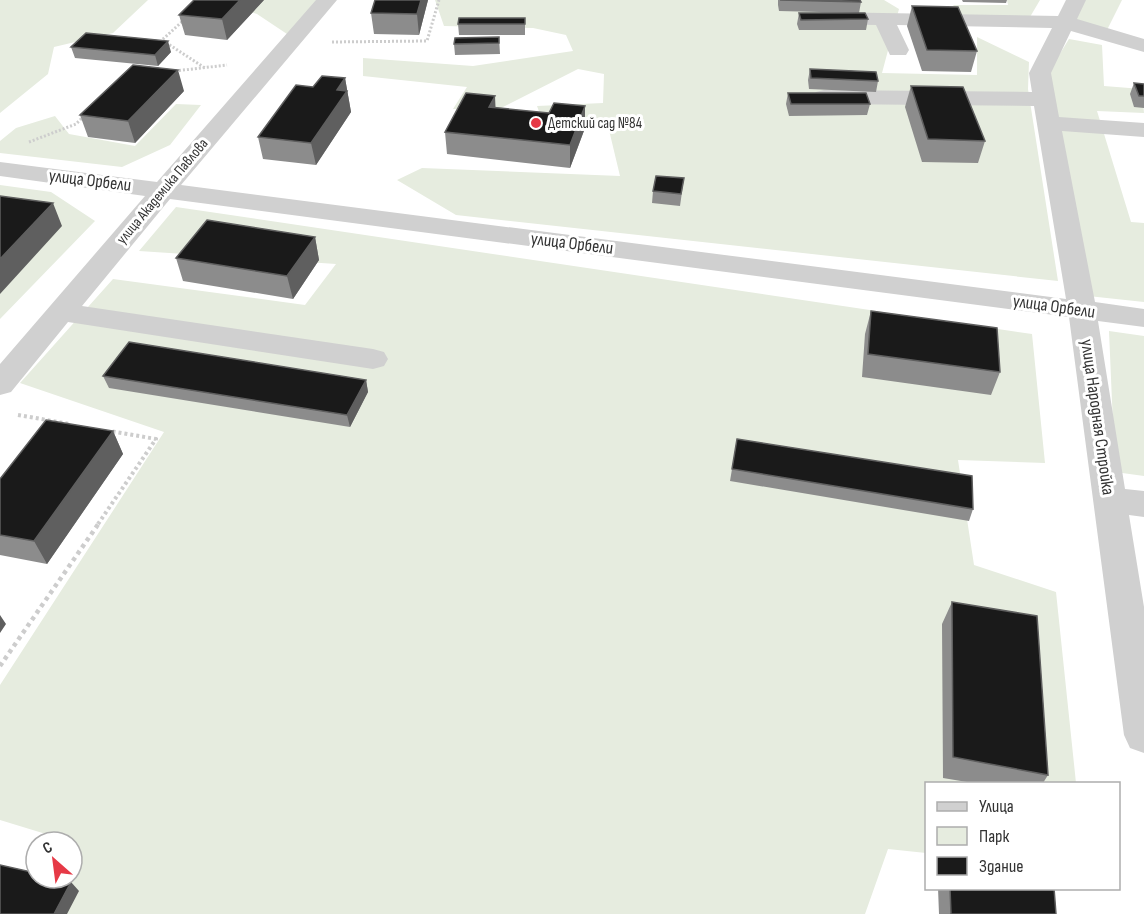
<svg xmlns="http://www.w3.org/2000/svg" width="1144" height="914" font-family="'Sofia Sans Condensed',sans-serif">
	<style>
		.green { fill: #e6ecdf }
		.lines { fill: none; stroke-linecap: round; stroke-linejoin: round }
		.path-far2 { stroke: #cdcdcd; stroke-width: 3; stroke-dasharray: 2 2; stroke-linecap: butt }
		.path-far1 { stroke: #cdcdcd; stroke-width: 4; stroke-dasharray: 3 3; stroke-linecap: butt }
		.path { stroke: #cdcdcd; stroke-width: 4.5; stroke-dasharray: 4 4; stroke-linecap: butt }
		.minor { fill: #d0d0d0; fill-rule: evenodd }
		.wall { fill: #8c8c8c }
		.shaded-wall { fill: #5f5f5f }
		.building { fill: #1a1a1a; stroke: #5f5f5f; stroke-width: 1.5 }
		.poi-dot { fill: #e63946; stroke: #fff; stroke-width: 2 }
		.labels { text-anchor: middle; stroke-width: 6; stroke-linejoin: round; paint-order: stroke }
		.far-poi-label { font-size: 15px; fill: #333; stroke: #fff; text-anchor: start }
		.far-street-label { font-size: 15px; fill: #333; stroke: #fff }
		.street-label { font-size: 18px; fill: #333; stroke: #fff }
	</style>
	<rect width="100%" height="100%" fill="#fff"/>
	<path class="green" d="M0,0h148l-35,33 -59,14 -6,27 -48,39z
		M219,0h101l-33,34 -30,-20z
		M435,0h449l15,9 -17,64 95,2v-38l52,25 -1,27 30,192 -602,-66 -59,-35 25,-12 198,8 -11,-46 -67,-10 -5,-14 66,-3 1,-29 -26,-5 -77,39 -48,1 14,-22 -104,-11v-18l110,8 100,-15 -7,-16 -33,-7 -89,-2z
		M1007,0h33l-10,17 -68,-1 -9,-11h55z
		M1083,0h39l-16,32 -32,-12z
		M1069,39l33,6 2,41 38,3 2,24 -47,-2 34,111 13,1v79l-56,-6 -40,-223z
		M176,104l25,1 -31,40 -48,22 -122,-14v-12l16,-13 39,-12 14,18 66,12z
		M0,185l51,7 44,29 -95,98z
		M176,207l856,127 13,129 -87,-3 16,105 82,27 20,191 -150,1v69l-38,-4 -23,65h-862l35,-36h34v-36l-72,-22v-135l164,-253 -144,-49 93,-104 192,26 31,-41 -197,-13z
		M1109,331l35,5v140l-29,-4z"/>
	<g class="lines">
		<path class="path-far2" d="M185,19l-23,21 43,28
			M332,42l95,-1 12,-41
			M175,71l52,-6
			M29,142l47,-18 8,-8"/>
		<path class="path-far1" d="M18,415l52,9
			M98,524l58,-85 -46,-8"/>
		<path class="path" d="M0,666l99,-143"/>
		<path class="minor" d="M316,0h21l-156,185 885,114 -32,-193 -210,-2 -8,-2 -3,-5 3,-5 8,-2 208,2 -3,-19 23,-45 -155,-3 12,25 -3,5h-16l-14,-30 -54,-1 -7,-2 -3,-4 3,-4 7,-2 236,4 8,-16h20l-9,19 67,20v13l-73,-21 -20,42 8,44 85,6v14l-82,-6 33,171 49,7v18l-46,-6 27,168 19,2v26l-15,-2 15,92v146l-14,-5 -6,-13 -55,-418 -899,-118 -88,107 291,43 11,3 4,7 -4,7 -11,3 -305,-47 -57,70 -11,3v-31l145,-168 -145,-20v-14l157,20z"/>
	</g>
	<path class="wall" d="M264,0l-37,40 -42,-5 -6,-20z
		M375,0h53l-9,35 -45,-1 -3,-21z
		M778,0h82l1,2 -2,11 -80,-2 -1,-6z
		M962,0h45l-1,3 -43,-1z
		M912,6l65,45 -6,21 -49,-1 -15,-45z
		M799,13l69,6 -2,11h-67l-2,-6z
		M525,18v17h-66l-1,-11z
		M499,37l1,17 -45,1 -1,-11z
		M71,47l100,5 -13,14 -83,-8z
		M810,69l68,12 -2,11 -67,-3 -1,-9z
		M345,78l6,34 -35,53 -53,-6 -5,-22 55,-50z
		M1134,83l10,1v24l-10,-1 -4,-13z
		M911,86l74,55 -7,22 -56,-1 -17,-55z
		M184,91l-49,52 -47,-6 -8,-22z
		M788,93l82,11 -3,11 -78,1 -3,-12z
		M495,108l54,5 36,15 -15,40 -123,-14 -2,-22z
		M684,178l-4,28 -28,-3 1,-12z
		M315,237l4,23 -26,39 -110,-18 -7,-23z
		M871,311l129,61 -9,23 -129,-18 3,-43z
		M103,376l263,4 2,12 -18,35 -241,-39z
		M113,431l10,23 -76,110 -47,-9v-76z
		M737,439l236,70 -4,12 -239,-40z
		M952,602l96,173 -5,8h-70l-30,-5 -1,-154z
		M938,888h116l2,26h-117z"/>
	<path class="shaded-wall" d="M240,0h24l-37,40 -5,-21z
		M421,0h7l-9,35 -2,-21z
		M168,41l3,11 -13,14 -3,-11z
		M178,70l6,21 -49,52 -7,-22z
		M345,78l6,34 -35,53 -5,-22 26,-53z
		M495,96l1,22 -7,-11z
		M585,106v22l-15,40v-23z
		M53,203l9,23 -62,68v-35z
		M315,237l4,23 -26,39 -6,-23z
		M366,380l2,12 -18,35 -3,-12z
		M113,431l10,23 -76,110 -13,-23z
		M0,615l6,9 -6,9z
		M71,882l8,9 -12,23h-13z"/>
	<path class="building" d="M194,0h46l-18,19 -43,-4z
		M375,0h46l-4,14 -46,-1z
		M780,0h80l1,2z
		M912,6l46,1 19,44 -50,-1z
		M799,13h66l3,6 -67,1z
		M459,18h66v6h-67z
		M86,33l82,8 -13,14 -84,-8z
		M499,37v6l-45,1 1,-6z
		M133,65l45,5 -50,51 -48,-6z
		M810,69l66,3 2,9 -67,-3z
		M322,76l23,2 -8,12 10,1 -36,52 -53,-6 38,-52 17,2z
		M1134,83l10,1v12h-5z
		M911,86l52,1 22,54 -57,-2z
		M466,93l29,3 -6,11 60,6 5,-10 31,3 -15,39 -125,-13z
		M788,93h78l4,11h-79z
		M656,176l28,2 -3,16 -28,-3z
		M0,196l53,7 -53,56z
		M207,220l108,17 -28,39 -111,-18z
		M871,311l126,17 3,44 -132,-18z
		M129,342l237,38 -19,35 -244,-39z
		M46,420l67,11 -79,110 -34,-6v-56z
		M737,439l235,37 1,33 -241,-40z
		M952,602l85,14 11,159 -95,-18z
		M0,865l36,8v5h19l16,4 -17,32h-54z
		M950,888h104l2,26h-105z"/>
	<circle class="poi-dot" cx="536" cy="123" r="6"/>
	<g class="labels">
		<g class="far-poi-label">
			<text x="548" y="128">Детский сад №84</text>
		</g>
		<g class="far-street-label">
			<text transform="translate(162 191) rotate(-50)" y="5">улица Академика Павлова</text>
		</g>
		<g class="street-label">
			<text transform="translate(90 180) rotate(7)" y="6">улица Орбели</text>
			<text transform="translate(572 243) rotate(7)" y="6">улица Орбели</text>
			<text transform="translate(1054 306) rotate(8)" y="6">улица Орбели</text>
			<text transform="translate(1098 417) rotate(82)" y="6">улица Народная Стройка</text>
		</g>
	</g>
	<rect x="925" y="782" width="195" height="108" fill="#ffffff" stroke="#adadad" stroke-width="1.5"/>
	<rect x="937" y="802" width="30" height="9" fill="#d0d0d0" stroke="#adadad" stroke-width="1.5"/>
	<text x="979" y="812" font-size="18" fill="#333333">Улица</text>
	<rect x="937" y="827" width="30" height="18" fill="#e6ecdf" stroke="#adadad" stroke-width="1.5"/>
	<text x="979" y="842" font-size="18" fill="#333333">Парк</text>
	<rect x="937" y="857" width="30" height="18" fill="#1a1a1a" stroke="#adadad" stroke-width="1.5"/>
	<text x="979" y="872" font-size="18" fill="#333333">Здание</text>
	<g transform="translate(54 860) rotate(332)"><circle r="28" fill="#ffffff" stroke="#adadad" stroke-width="1.5"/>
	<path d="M0-4.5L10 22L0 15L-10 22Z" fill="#e63946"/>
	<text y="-9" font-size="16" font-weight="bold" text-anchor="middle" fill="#333333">С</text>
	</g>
</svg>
